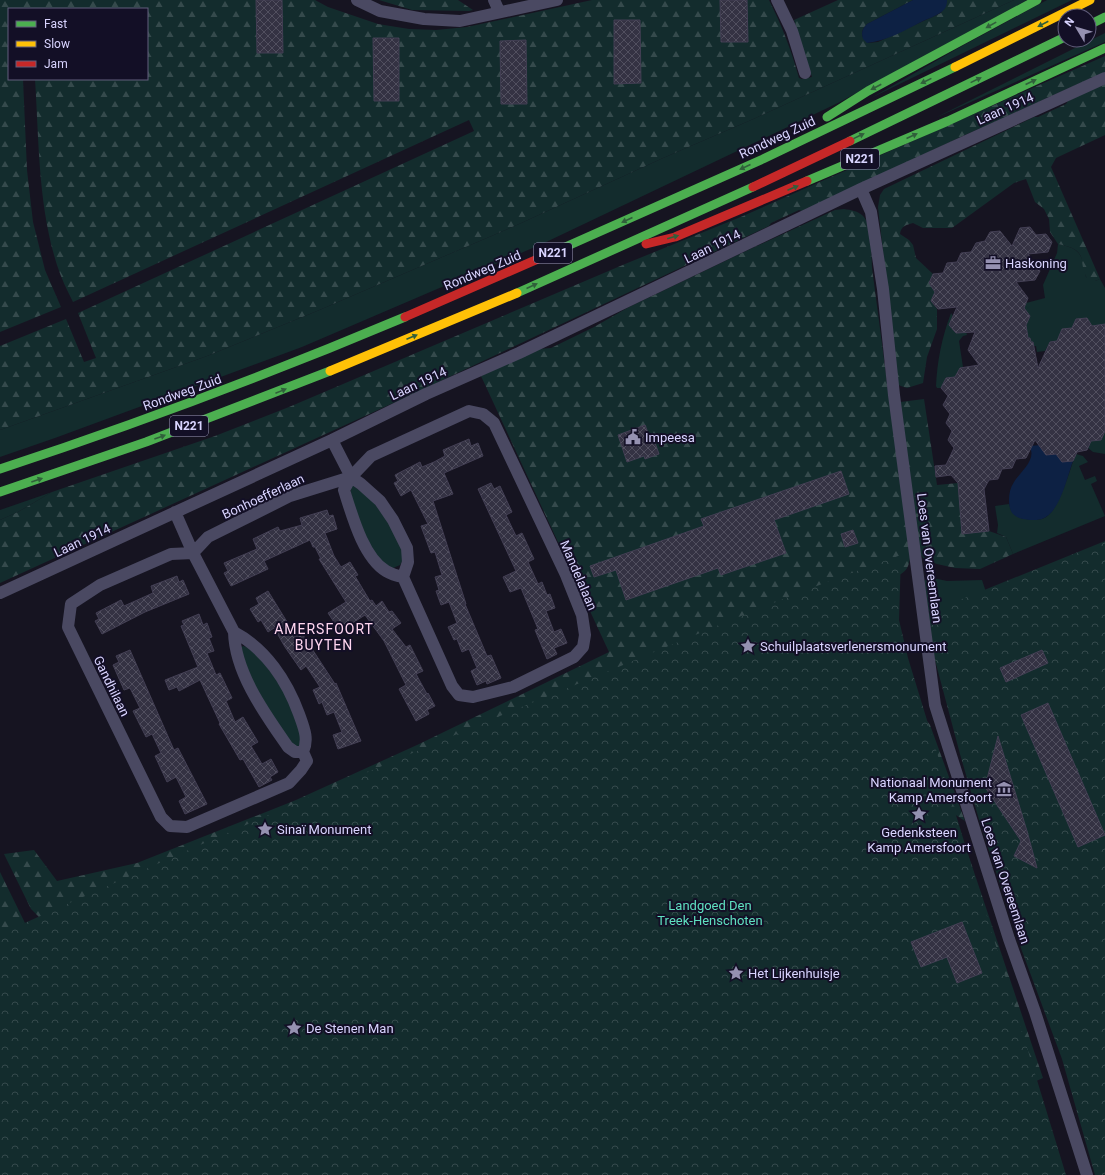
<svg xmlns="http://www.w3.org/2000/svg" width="1105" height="1175" font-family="Roboto,sans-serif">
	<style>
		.grass { fill: #132c2d }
		.forest { fill: url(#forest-firs) }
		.park { fill: url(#park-crowns) }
		.water { fill: #0d2144 }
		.building { fill: url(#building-cross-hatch); stroke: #433f54 }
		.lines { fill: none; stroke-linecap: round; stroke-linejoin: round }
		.street { stroke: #4a4962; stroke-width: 12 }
		.fast { stroke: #4caf50; stroke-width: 9 }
		.slow { stroke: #ffc107; stroke-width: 9 }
		.jam { stroke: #c62828; stroke-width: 9 }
		.oneway { fill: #305f3b }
		.labels { text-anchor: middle; stroke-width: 4; stroke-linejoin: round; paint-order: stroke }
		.shield { fill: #130f26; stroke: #9e99be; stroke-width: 1 }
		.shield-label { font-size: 12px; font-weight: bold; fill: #d9d4ff }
		.street-label { font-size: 13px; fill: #d9d4ff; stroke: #130f26 }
		.poi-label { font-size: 13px; fill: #d9d4ff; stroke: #130f26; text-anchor: start }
		.park-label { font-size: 13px; fill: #5fe0c0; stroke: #130f26 }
		.neighbourhood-label { font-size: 14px; letter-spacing: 1px; fill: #ffd6f0; stroke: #130f26 }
	</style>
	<defs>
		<pattern id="forest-firs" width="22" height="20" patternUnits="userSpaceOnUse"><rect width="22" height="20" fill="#132c2d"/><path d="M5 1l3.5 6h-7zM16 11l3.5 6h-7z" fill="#354a4c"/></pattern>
		<pattern id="park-crowns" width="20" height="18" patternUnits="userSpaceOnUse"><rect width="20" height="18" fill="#132c2d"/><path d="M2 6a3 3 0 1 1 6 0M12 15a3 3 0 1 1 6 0" fill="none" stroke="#354a4c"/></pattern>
		<pattern id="building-cross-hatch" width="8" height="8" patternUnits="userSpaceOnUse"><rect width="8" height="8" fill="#343243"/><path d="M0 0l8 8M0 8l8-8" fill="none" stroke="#514f5f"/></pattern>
	</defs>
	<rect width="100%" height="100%" fill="#161421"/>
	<path class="grass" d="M1014,0h13l-187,102 -298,142 -240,103 -247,91 -55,19v-27l207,-74 110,-45 202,-87 144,-66 88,-38z
		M1047,0h25l-201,98 91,-52z
		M1105,33v9l-170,76z
		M1058,244c25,5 23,11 28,33l9,4 5,-2 5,9v40l-3,-3 -10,1 -5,-8 -11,1 -4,9 -10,1 -5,12 -7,1 -5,9 -8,1 -1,-6h-2l-1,-4h-2l-1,-4h-2l-2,-13 4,-9 -6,-8 2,-5 19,-5 -2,-13 14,-32z
		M951,313l2,3 -4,9 7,8 10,-1 1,3 -4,1 -4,5 4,26 -3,1 -5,9 -9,1 -5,10h-4l-1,-2c1,-25 6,-49 15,-73z
		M1105,431v23l-12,-2 -5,-4 3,-7 10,-1z
		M1076,454l7,2 5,6 -9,4 6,14 10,-4 2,5 -6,3 14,32 -92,38 -7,-17 -9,-4 1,-8 -3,-19 14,-2c2,8 8,15 17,15 5,1 11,1 16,0 17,-5 27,-49 34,-65z
		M351,484l20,15 25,33 8,26 -4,7 -9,4c-5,-5 -12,-9 -16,-15 -9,-15 -27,-54 -24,-70z
		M52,492l-34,20 -18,8v-10z
		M927,578h6l14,3 35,-1 4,12 -55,23 -3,-5 -4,-29z
		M243,646c13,2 39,40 45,53 7,14 10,29 15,44l-6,4 -4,-1 -31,-46 -14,-30 -8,-22z"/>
	<path class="forest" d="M0,0h315l13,7 50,17 31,5 27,1 31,-3 125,-27h177c13,26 22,49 30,78l3,1 10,-2 -18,-57 44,-20h75l-46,24c-7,7 -7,13 1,19l10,-1 63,-29 6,-13h67l-263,120 -88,38 -144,66 -202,87 -110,45 -207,74v-84l66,-27 18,43 12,-4 -18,-45 396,-182 -5,-11 -396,182c-6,-12 -12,-24 -16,-37 -19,-60 -18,-124 -22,-186h112v-70h-138v70h14l4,91 6,52 12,48 16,37 -61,25z
		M379,0h79l15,10 -4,1 -57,-1z
		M1105,56v16l-140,63 -163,76 -3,-1 -28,13 -2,3 -354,167 -415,190v-63l18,-8 34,-20 163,-56 74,-29 336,-143 118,-48z
		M1105,83v52l-49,23 -5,9 49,112 -5,2h-6c-14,-19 4,-30 -31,-37l-8,-12 -1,-13 -5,-10 -9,-7 -9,-23 -12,4 -62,45h-29l-10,-5c-7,2 -12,3 -13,11l9,6 4,5 3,13 17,16 -4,9 6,9 -4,9 6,8v20l-10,28 -4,26 -16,5 -9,-3 -20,-178 2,-12 4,-6 150,-72h4l28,-13 2,-3z
		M844,209c7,1 13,2 18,6 11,9 9,39 10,53l38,289c-1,9 -3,14 -11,18l-86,34 105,100 12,16 35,96 -17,-11 11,39 8,2 76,227 -9,4 -995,-165 -8,-8 -27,-55 30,-4 23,31 80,-18 159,-63 121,-55 192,-93 -128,-276 57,-27 13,-1 43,-21 35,-20 117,-56 89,-41z
		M924,399l13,86 21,-2 31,48 17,6 7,17 -33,15 -25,-1 -18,-4 -13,-5 -5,-7 -19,-150z
		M0,872l25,51 -25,26z"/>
	<path class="park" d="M1105,541v634h-10l-33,-116 -40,-108 -42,-128 -20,-69 -37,-139z
		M901,555l-2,65 9,38 158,517h-1066v-241c200,-90 401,-178 604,-261 98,-41 196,-83 297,-118z"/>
	<path class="water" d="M913,0h34c0,6 -2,10 -7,13 -5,3 -12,6 -17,8 -18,9 -36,20 -56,22l-4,-4c-2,-6 -1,-10 4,-15z
		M1041,445l-1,2 6,8 10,-1 6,8 11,-1c-6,16 -13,52 -31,58 -3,1 -8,1 -12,1 -6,-1 -12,-1 -17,-6 -3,-3 -4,-9 -4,-14 0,-6 1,-12 5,-18 6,-10 24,-23 15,-36z"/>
	<path class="building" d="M256,0h26l1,53h-26z
		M720,0h27l1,42h-27z
		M614,20h26l1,63 -27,1z
		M373,38h26v63h-25z
		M526,40l1,64h-26l-1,-63z
		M1030,227l6,8 10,-1 6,8 -4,10 -20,2 12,17 -5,9 -19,2 12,16 -4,10 6,8 -4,9 2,13h2l1,4h2l5,26 12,-26 7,-1 5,-12 10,-1 4,-9 11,-1 5,8 13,-2v107l-4,9 -10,1 -4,9 -10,2 -4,9 -11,1 -6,-8 -10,1 -11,-15 -9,18 -10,1 -4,9 -10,1 -4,10 -9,1 -5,9 5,42 -27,3 -4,-51 -7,-8 -15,2 -1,-11 11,-1 8,-17 -6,-8 4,-9 -6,-8 4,-9 -7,-9 5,-9 -7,-8 5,-10 9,-1 5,-9 19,-3 -11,-15 7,-18 -19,1 -7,-8 8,-18 -19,2 -7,-8 4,-9 -6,-9 4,-9 10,-1 4,-10 10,-1 4,-9 10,-1 5,-9 9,-2 5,-9 10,-1 12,15 8,-18z
		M645,425l6,16 3,-1 5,14 -14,5 -1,-3 -17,6 -9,-27z
		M469,439l2,7 7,-3 5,13 -39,17 9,21 -20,7 33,103h-1l22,52 4,-1 10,23 -14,6 -1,-3 -9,4 -6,-14 6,-3 -8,-19 -7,3 -5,-13 -3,1 -6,-13 9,-4 -8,-21 -8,3 -5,-14 3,-1 -4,-13 7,-2 -7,-23 -4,1 -10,-27 7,-2 -17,-34 -10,6 -7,-13 4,-2 -3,-6 25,-13 2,5 12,-5 11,-6 -2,-6z
		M841,471l8,23 -75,26 12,33 -65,22 -3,-7 -92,32 -10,-30 -22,7 -4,-11 114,-40 -3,-7z
		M491,483l3,6 6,-3 12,26 -6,3 10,21 6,-3 12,26 -6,3 10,22 4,-2 5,13 3,-1 5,14 -9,3 8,21 7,-3 6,14 -13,5 3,6 -10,5 -12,-29 3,-1 -17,-41 -11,4 -7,-15 13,-6 -38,-82z
		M327,510l2,6 4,-1 4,14 -12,4 9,23 7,11 9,-5 8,13 -3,1 15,25 2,-1 4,6 6,-5 7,11 3,-1 9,12 -9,6 14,18 4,-2 13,26 -7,3 11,20 1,-1 7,13 -8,4 2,4 -13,7 -17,-32 7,-4 -22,-44 -19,-26 -25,16 -12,-18 18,-11 -27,-43h2l-6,-12h-2l-3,-7 -46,21 4,8 -37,17 -7,-13 4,-2 -4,-8 33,-14 -4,-10 25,-12 2,4 22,-6 -2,-7z
		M853,530l5,13 -13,4 -4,-13z
		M177,576l2,6 4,-2 6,14 -44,18 -43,22 -7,-13 4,-2 -3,-6 25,-13 3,6 29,-13 -2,-7z
		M268,591l24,39 1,-1 2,3 4,-3 36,55 1,-1 25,58 -23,8 -5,-14 9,-3 -8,-20 -7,3 -5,-13 -3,2 -6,-14 7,-3 -14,-21 -5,4 -16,-23 -11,-19 -6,4 -7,-12 -3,2 -8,-13 9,-5 -3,-6z
		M199,614l4,11 4,-2 5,14 -3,1 5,13 -7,2 9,22 4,-2 12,25 -6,3 9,21 8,-5 15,25 -7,4 11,18 9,-5 7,13 -8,5 2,3 -13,7 -16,-28 -3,1 -21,-36 1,-1 -20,-43 -21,11 -2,-4 -8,3 -4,-10 33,-13 -17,-41 3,-1 -2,-4z
		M130,650l44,100 4,-2 29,56 -22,10 -6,-13 7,-4 -10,-20 -9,5 -12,-26 6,-3 -9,-19 -6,3 -13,-26 7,-3 -10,-20 -6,2 -11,-25 6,-3 -3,-6z
		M1042,650l6,13 -42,19 -6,-14z
		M1048,703l57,132 -27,12 -57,-132z
		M998,736l29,95 10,37 -23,-12 7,-15 -36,-54z
		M962,922l20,51 -25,10 -10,-26 -26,10 -10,-25z"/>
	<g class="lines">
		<path class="street" d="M357,0l23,11 44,8 36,2 97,-21
			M494,0l5,11
			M777,0l15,31 13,42
			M861,189l10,23 12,77 11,106 41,310 74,234 26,73 52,163
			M332,440l19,37 10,7 19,17 13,19 14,28 1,14 -5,15c-5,-1 -12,-3 -17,-6 -23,-14 -34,-56 -42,-81l7,-13 20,-21 98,-45 14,3 11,9 72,152 16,40 3,20 -2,12 -9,10 -61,30 -40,10 -14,-2 -7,-9 -49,-109
			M175,512l18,41 15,-16 82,-41 61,-19
			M0,593l332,-153 94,-46 93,-41 342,-164 244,-111
			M234,632l-41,-79 -22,1 -71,31 -29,19 -3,23 93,190 9,9 17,1 102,-44 12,-13 6,-9 -4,-9
			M234,632c32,17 53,49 65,82 5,14 10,25 4,38h-8l-7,-5c-23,-33 -53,-74 -54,-115z"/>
		<path class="fast" d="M1089,25l16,-8
			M827,117l41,-26 169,-91
			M850,141l215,-104
			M807,181l141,-60 157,-73
			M563,248l200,-89 192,-92
			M517,293l236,-106
			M0,469c137,-45 272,-96 405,-152
			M0,492l146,-50 184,-71"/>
		<path class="slow" d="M955,67l135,-67
			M330,371l187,-78"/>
		<path class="jam" d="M753,187l97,-46
			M646,244l29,-7 132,-56
			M405,317l158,-69"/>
	</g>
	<defs><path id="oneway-solid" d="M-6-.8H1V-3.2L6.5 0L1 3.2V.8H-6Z"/></defs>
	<g class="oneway">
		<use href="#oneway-solid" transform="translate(1043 24) rotate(153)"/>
		<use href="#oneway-solid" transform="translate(991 25) rotate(151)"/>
		<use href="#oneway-solid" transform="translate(976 80) rotate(-26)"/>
		<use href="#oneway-solid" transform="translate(926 81) rotate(154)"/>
		<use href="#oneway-solid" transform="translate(1031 82) rotate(-25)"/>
		<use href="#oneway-solid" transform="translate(876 87) rotate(152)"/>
		<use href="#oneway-solid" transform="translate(859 136) rotate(-26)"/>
		<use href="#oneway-solid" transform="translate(912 136) rotate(-24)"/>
		<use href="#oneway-solid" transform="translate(745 167) rotate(156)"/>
		<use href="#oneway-solid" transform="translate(793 188) rotate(-23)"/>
		<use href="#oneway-solid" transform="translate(627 220) rotate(156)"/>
		<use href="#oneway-solid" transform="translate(673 237) rotate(-16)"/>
		<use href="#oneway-solid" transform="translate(532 286) rotate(-24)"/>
		<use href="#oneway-solid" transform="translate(412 337) rotate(-23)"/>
		<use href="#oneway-solid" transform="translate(281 391) rotate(-22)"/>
		<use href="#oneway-solid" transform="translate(160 437) rotate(-20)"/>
		<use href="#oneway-solid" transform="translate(37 480) rotate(-19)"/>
	</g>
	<defs>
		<symbol id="office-bare" viewBox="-9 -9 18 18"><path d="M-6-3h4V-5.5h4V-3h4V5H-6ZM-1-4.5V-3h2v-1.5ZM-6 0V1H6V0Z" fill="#9591b1" stroke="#130f26" stroke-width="2.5" paint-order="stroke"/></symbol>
		<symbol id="civic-bare" viewBox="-9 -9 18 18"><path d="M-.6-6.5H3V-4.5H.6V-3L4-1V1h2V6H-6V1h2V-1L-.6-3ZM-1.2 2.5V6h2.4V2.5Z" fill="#9591b1" stroke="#130f26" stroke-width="2.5" paint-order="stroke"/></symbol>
		<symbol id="sight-bare" viewBox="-9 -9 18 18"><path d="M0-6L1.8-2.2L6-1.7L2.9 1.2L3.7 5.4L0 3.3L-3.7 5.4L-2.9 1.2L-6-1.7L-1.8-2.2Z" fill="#9591b1" stroke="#130f26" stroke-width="2.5" paint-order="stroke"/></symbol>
		<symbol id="museum-bare" viewBox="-9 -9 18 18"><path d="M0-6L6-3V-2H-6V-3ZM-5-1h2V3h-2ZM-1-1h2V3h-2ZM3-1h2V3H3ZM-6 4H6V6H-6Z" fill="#9591b1" stroke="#130f26" stroke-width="2.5" paint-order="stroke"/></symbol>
	</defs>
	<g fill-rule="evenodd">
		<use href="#office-bare" x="982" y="252" width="22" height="22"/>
		<use href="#civic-bare" x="622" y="426" width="22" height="22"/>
		<use href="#sight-bare" x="737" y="635" width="22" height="22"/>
		<use href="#museum-bare" x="993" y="778" width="22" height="22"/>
		<use href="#sight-bare" x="908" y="803" width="22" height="22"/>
		<use href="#sight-bare" x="254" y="818" width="22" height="22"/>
		<use href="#sight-bare" x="725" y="962" width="22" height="22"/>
		<use href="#sight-bare" x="283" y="1017" width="22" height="22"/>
	</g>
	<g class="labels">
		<g class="shield">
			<rect x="841" y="149" width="38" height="20" rx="3"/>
			<rect x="534" y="243" width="38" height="20" rx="3"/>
			<rect x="170" y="416" width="38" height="20" rx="3"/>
		</g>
		<g class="shield-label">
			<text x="860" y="163">N221</text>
			<text x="553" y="257">N221</text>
			<text x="189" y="430">N221</text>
		</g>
		<g class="street-label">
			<text transform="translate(1005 108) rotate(-24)" y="5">Laan 1914</text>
			<text transform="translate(777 137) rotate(-25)" y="5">Rondweg Zuid</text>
			<text transform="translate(712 246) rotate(-26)" y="5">Laan 1914</text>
			<text transform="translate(482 270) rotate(-23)" y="5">Rondweg Zuid</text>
			<text transform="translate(418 383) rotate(-25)" y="5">Laan 1914</text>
			<text transform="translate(182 392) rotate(-20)" y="5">Rondweg Zuid</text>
			<text transform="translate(263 496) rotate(-25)" y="5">Bonhoefferlaan</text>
			<text transform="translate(82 540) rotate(-25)" y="5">Laan 1914</text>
			<text transform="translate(930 558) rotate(83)" y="5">Loes van Overeemlaan</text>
			<text transform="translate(579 575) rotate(67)" y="5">Mandelalaan</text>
			<text transform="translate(112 686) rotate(64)" y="5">Gandhilaan</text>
			<text transform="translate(1006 881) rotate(72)" y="5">Loes van Overeemlaan</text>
		</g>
		<g class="poi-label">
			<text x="1005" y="268">Haskoning</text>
			<text x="645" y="442">Impeesa</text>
			<text x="760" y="651">Schuilplaatsverlenersmonument</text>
			<text x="992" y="787" text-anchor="end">Nationaal Monument<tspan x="992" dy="15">Kamp Amersfoort</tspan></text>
			<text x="277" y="834">Sinaï Monument</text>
			<text x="919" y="837" text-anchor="middle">Gedenksteen<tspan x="919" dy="15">Kamp Amersfoort</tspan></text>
			<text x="748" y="978">Het Lijkenhuisje</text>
			<text x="306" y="1033">De Stenen Man</text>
		</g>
		<g class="park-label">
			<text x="710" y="910">Landgoed Den<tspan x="710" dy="15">Treek-Henschoten</tspan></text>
		</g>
		<g class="neighbourhood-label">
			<text x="324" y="634">AMERSFOORT<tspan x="324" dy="16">BUYTEN</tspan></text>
		</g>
	</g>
	<rect x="8" y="8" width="140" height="72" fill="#130f26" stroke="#625e7d"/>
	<rect x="16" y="21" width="20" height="6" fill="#4caf50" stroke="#625e7d"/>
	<text x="44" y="28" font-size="12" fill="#d9d4ff">Fast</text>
	<rect x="16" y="41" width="20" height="6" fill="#ffc107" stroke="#625e7d"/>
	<text x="44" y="48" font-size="12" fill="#d9d4ff">Slow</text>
	<rect x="16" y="61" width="20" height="6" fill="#c62828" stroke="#625e7d"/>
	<text x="44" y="68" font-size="12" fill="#d9d4ff">Jam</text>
	<g transform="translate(1077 28) rotate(308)"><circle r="19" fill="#130f26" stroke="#625e7d"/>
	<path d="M0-3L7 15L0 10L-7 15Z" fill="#9591b1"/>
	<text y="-6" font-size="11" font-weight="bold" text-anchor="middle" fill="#d9d4ff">N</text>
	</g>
</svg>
